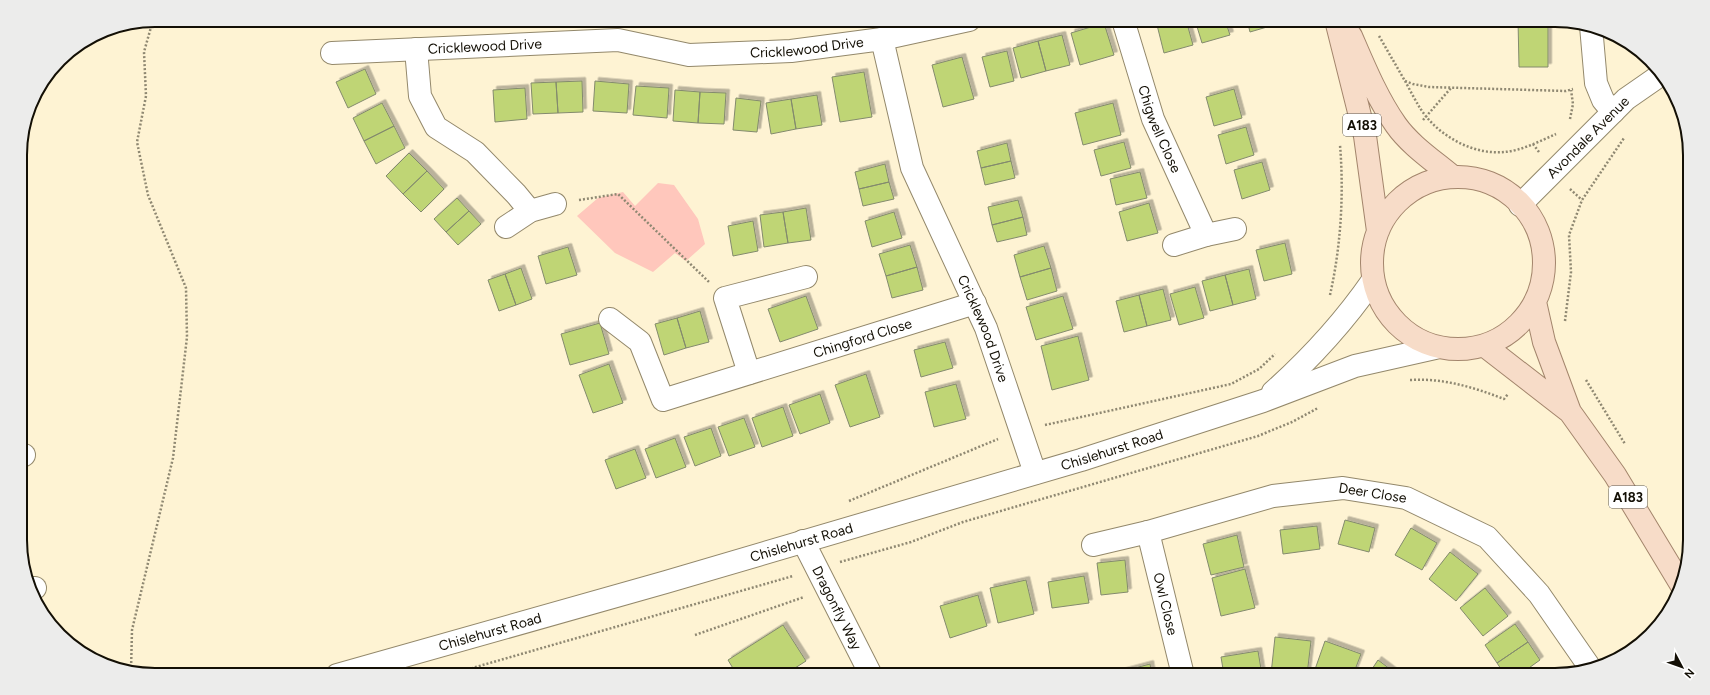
<svg xmlns="http://www.w3.org/2000/svg" width="1710" height="695" font-family="Figtree,sans-serif">
	<style>
		.green { fill: #ffc7bc }
		.building { fill: #bfd575; stroke: #838a6d; filter: url(#shadow) }
		.lines { fill: none; stroke-linecap: round; stroke-linejoin: round }
		.minor-casing { stroke: #93886b; stroke-width: 24 }
		.major-casing { stroke: #a3856c; stroke-width: 24 }
		.path { stroke: #8f8872; stroke-width: 2.5; stroke-dasharray: 2 2; stroke-linecap: butt }
		.minor { stroke: #fff; stroke-width: 22 }
		.major { stroke: #f7dcc8; stroke-width: 22 }
		.labels { text-anchor: middle; stroke-width: 3.5; stroke-linejoin: round; paint-order: stroke }
		.shield { fill: #fff; stroke: #5a5750; stroke-width: 1 }
		.shield-label { font-size: 13px; font-weight: bold; fill: #130f05 }
		.street-label { font-size: 14px; fill: #130f05; stroke: #fff }
		.rim { fill: none; stroke: #130f05; stroke-width: 2 }
	</style>
	<defs>
		<filter id="shadow"><feDropShadow dx="3.5" dy="-3.5" stdDeviation="0" flood-color="#0004"/></filter>
	</defs>
	<rect width="100%" height="100%" fill="#fef3d3"/>
	<path class="green" d="M658,183l16,2 24,34 7,25 -19,17 -11,-8 -22,19 -38,-19 -38,-37 21,-18 25,-6 12,14z"/>
	<path class="building" d="M313,20h33v2l-33,2z
		M1173,20h13l7,25 -29,8 -7,-28z
		M1195,20h30l5,15 -28,8z
		M1247,20h37v2l-34,10z
		M1518,20h30v47h-29z
		M1104,23l10,32 -34,10 -9,-32z
		M1062,35l8,30 -24,6 -8,-30z
		M1038,41l8,30 -25,7 -8,-30z
		M1007,51l7,30 -24,6 -8,-30z
		M962,57l12,42 -31,8 -11,-42z
		M365,69l11,25 -28,14 -12,-26z
		M864,72l8,45 -32,5 -8,-45z
		M582,81l1,31 -25,1 -2,-31z
		M595,81l34,3 -2,29 -34,-2z
		M556,82l2,31 -25,1 -2,-31z
		M636,86l33,2 -2,30 -34,-3z
		M525,88l2,31 -32,3 -2,-32z
		M1234,89l8,29 -28,8 -8,-29z
		M675,90l25,2 -2,31 -25,-2z
		M700,92l26,1 -2,31 -26,-1z
		M817,95l5,30 -26,4 -5,-30z
		M736,98l25,3 -4,31 -24,-2z
		M791,99l5,30 -25,5 -5,-31z
		M382,103l12,23 -30,15 -11,-23z
		M1113,103l8,32 -38,10 -8,-32z
		M394,126l11,22 -29,16 -12,-23z
		M1246,127l8,28 -28,9 -8,-29z
		M1124,142l7,26 -30,8 -7,-26z
		M1007,143l4,18 -30,7 -4,-17z
		M409,153l18,18 -24,23 -17,-18z
		M1011,161l4,17 -30,7 -4,-17z
		M1262,162l8,28 -28,9 -8,-29z
		M885,164l4,18 -30,7 -4,-17z
		M427,171l17,18 -23,23 -18,-18z
		M1140,172l7,26 -31,7 -6,-26z
		M889,182l5,17 -31,7 -4,-17z
		M457,198l12,13 -23,21 -12,-13z
		M1018,200l5,17 -31,8 -4,-18z
		M1149,203l9,30 -31,8 -8,-29z
		M806,208l5,32 -23,3 -5,-31z
		M469,211l12,13 -23,21 -12,-13z
		M783,212l5,31 -24,4 -4,-32z
		M894,212l8,26 -30,9 -7,-26z
		M1023,217l4,18 -30,7 -5,-17z
		M753,221l5,30 -25,5 -5,-30z
		M1285,243l7,31 -28,7 -8,-31z
		M910,245l7,22 -31,9 -7,-22z
		M1044,246l7,22 -31,9 -6,-22z
		M568,247l9,28 -31,9 -8,-28z
		M917,267l6,23 -31,8 -6,-22z
		M521,268l11,31 -16,6 -11,-31z
		M1051,268l6,23 -30,9 -7,-23z
		M1249,269l7,30 -23,6 -8,-30z
		M505,274l11,31 -17,6 -11,-31z
		M1225,275l8,30 -23,6 -8,-30z
		M1195,287l9,31 -25,7 -9,-31z
		M1163,289l8,31 -24,6 -8,-31z
		M1139,295l8,31 -23,6 -8,-31z
		M806,296l12,33 -38,13 -12,-33z
		M1063,296l10,33 -37,11 -10,-33z
		M700,311l9,31 -23,6 -9,-30z
		M677,318l9,30 -22,7 -9,-31z
		M600,323l9,31 -39,11 -9,-31z
		M1078,336l11,44 -37,10 -11,-44z
		M945,342l8,26 -32,9 -7,-27z
		M609,364l14,39 -30,10 -14,-38z
		M866,374l14,43 -30,10 -15,-42z
		M956,384l10,35 -32,8 -9,-35z
		M820,394l10,29 -30,11 -11,-29z
		M783,407l10,29 -31,11 -10,-29z
		M744,418l11,29 -26,9 -11,-29z
		M711,428l10,28 -26,10 -11,-29z
		M675,438l11,29 -30,11 -11,-29z
		M635,449l11,29 -30,11 -11,-29z
		M1345,520l30,8 -6,24 -31,-8z
		M1317,526l3,23 -37,5 -3,-24z
		M1411,528l26,15 -15,27 -27,-15z
		M1237,535l7,32 -33,8 -8,-31z
		M1450,552l28,22 -22,27 -27,-22z
		M1125,560l3,32 -27,3 -4,-32z
		M1245,569l10,39 -34,8 -9,-38z
		M1084,576l5,27 -37,5 -4,-26z
		M1026,580l8,34 -36,9 -8,-35z
		M1485,588l23,28 -25,20 -23,-28z
		M978,595l9,31 -37,12 -10,-32z
		M1515,624l13,18 -31,21 -12,-18z
		M783,625l23,36 -22,14h-47l-9,-15z
		M1275,637l36,4 -4,34 -36,-1z
		M1325,641l36,13 -8,21h-40z
		M1528,642l12,18 -21,15h-14l-8,-12z
		M1258,651l4,24h-38l-3,-18z
		M1378,660l20,15h-30z
		M1150,664l2,11h-31l-1,-3z"/>
	<g class="lines">
		<defs>
			<g id="minor">
				<path id="s1" d="M1123,20l30,99 53,116"/>
				<path d="M1591,26l5,57 7,17 10,12"/>
				<path d="M882,39l87,-19"/>
				<path d="M416,49l4,47 16,31 39,25 41,42 14,17"/>
				<path id="s2" d="M332,53l286,-13 71,15 102,-4 91,-12 30,129 74,160 49,145"/>
				<path id="s3" d="M1520,205l106,-106 36,-25"/>
				<path d="M506,227l24,-16 25,-7"/>
				<path d="M1174,245l32,-10 29,-6"/>
				<path id="s4" d="M610,319l30,23 23,58 312,-97"/>
				<path d="M749,373l-24,-75 81,-21"/>
				<path d="M1273,392c38,-34 71,-70 100,-112"/>
				<path d="M22,455h2"/>
				<path id="s5" d="M1148,532l35,143"/>
				<path id="s6" d="M803,541l68,134"/>
				<path id="s7" d="M1093,545l55,-13 125,-36 70,-8 63,10 81,39 52,57 52,75"/>
				<path d="M33,588h2"/>
				<path id="s8" d="M337,675l329,-93 415,-122 182,-59 92,-35 80,-18"/>
			</g>
			<path id="major" d="M1336,20l29,116 13,95
				M1351,36c13,30 26,62 45,89 14,20 38,36 57,52
				M1372 263a86 86 0 1 1 172 0a86 86 0 1 1-172 0Z
				M1535,302l9,40 26,70 45,63 67,111
				M1485,346l85,66"/>
		</defs>
		<use href="#minor" class="minor-casing"/>
		<use href="#major" class="major-casing"/>
		<path class="path" d="M1379,36l26,45 8,3 16,3 137,4 7,-2
			M1405,81c5,9 10,19 15,27 17,27 52,47 84,44 17,-1 36,-11 52,-18
			M1570,119l3,-15 -2,-14
			M1423,120l28,-32
			M1533,144l6,8
			M1570,189l12,11
			M579,200l39,-6 91,88
			M1330,295c11,-49 14,-101 10,-150
			M1565,321l6,-49 -2,-37 13,-35 42,-62
			M1410,380c33,-2 63,7 94,19l4,-5
			M1586,380l39,64
			M1045,425l186,-41 28,-15 16,-15
			M849,501l149,-62
			M840,562l71,-20 52,-20 295,-86 34,-14 26,-14
			M695,635l109,-38
			M131,671l1,-41 41,-172 14,-121 -1,-49 -38,-93 -11,-53 9,-46 -2,-44 9,-32
			M448,675l345,-99"/>
		<use href="#minor" class="minor"/>
		<use href="#major" class="major"/>
	</g>
	<g class="labels">
		<g class="shield">
			<rect x="1343" y="114" width="38" height="22" rx="3"/>
			<rect x="1609" y="486" width="38" height="22" rx="3"/>
		</g>
		<g class="shield-label">
			<text x="1362" y="130">A183</text>
			<text x="1628" y="502">A183</text>
		</g>
		<g class="street-label">
			<text dy="5" stroke="none"><textPath href="#s2" startOffset="153">Cricklewood Drive</textPath></text>
			<text dy="5" stroke="none"><textPath href="#s2" startOffset="477">Cricklewood Drive</textPath></text>
			<text dy="5" stroke="none"><textPath href="#s1" startOffset="115">Chigwell Close</textPath></text>
			<text dy="5" stroke="none"><textPath href="#s3" startOffset="96">Avondale Avenue</textPath></text>
			<text dy="5" stroke="none"><textPath href="#s2" startOffset="861">Cricklewood Drive</textPath></text>
			<text dy="5" stroke="none"><textPath href="#s4" startOffset="309">Chingford Close</textPath></text>
			<text dy="5" stroke="none"><textPath href="#s8" startOffset="807">Chislehurst Road</textPath></text>
			<text dy="5" stroke="none"><textPath href="#s7" startOffset="287">Deer Close</textPath></text>
			<text dy="5" stroke="none"><textPath href="#s8" startOffset="483">Chislehurst Road</textPath></text>
			<text dy="5" stroke="none"><textPath href="#s5" startOffset="74">Owl Close</textPath></text>
			<text dy="5" stroke="none"><textPath href="#s6" startOffset="75">Dragonfly Way</textPath></text>
			<text dy="5" stroke="none"><textPath href="#s8" startOffset="159">Chislehurst Road</textPath></text>
		</g>
	</g>
	<path d="M0 0H1710V695H0ZM155 27H1555A128 128 0 0 1 1683 155V540A128 128 0 0 1 1555 668H155A128 128 0 0 1 27 540V155A128 128 0 0 1 155 27Z" fill="#ececeb" fill-rule="evenodd"/>
	<path class="rim" d="M155 27H1555A128 128 0 0 1 1683 155V540A128 128 0 0 1 1555 668H155A128 128 0 0 1 27 540V155A128 128 0 0 1 155 27Z"/>
	<g transform="translate(1682 667) rotate(131)" stroke="#ffffff" stroke-width="3" paint-order="stroke">
	<path d="M0-3L7 15L0 10L-7 15Z" fill="#130f05"/>
	<text y="-6" font-size="11" font-weight="bold" text-anchor="middle" fill="#130f05">N</text>
	</g>
</svg>
